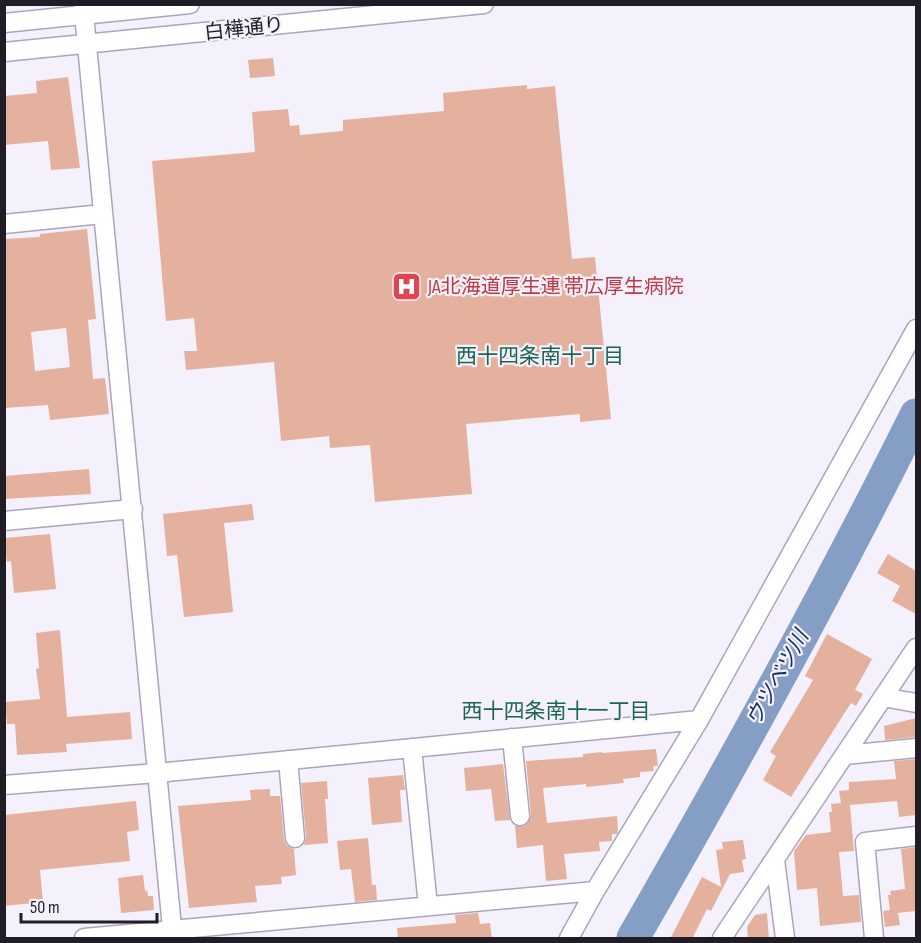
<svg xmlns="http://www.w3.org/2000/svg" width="921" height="943" font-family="'Sofia Sans Condensed','Noto Sans JP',sans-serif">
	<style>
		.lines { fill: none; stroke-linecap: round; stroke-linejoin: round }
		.river { stroke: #849ec5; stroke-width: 33 }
		.building { fill: #e3b19e; fill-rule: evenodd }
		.minor-casing { stroke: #aca3bd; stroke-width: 21 }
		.minor { stroke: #fff; stroke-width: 18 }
		.labels { text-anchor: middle; stroke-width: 4.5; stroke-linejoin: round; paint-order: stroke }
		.street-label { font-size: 20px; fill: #211d27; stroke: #f5f1fc }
		.health-label { font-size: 20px; fill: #be3a42; stroke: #f5f1fc; text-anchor: start }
		.neighbourhood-label { font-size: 21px; fill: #1c6650; stroke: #f5f1fc }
		.water-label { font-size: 21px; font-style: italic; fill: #113061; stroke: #f5f1fc }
	</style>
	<rect width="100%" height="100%" fill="#f5f1fc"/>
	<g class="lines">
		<path class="river" d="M633,938c99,-172 195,-346 283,-523"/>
	</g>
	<path class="building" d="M273,58l2,18 -25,2 -2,-18z
		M68,77l12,91 -29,2 -3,-29 -44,4v-49l33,-3 -1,-12z
		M527,85v4l28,-3 17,173 23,-2 16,162 -31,3v-8l-114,10 6,70 -97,8 -5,-57 -40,3 -1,-12 -48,5 -7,-79 -88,8 -2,-19h13l-3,-33 -28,3 -14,-160 103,-9 -3,-40 36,-3 2,17 9,-1 1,10 43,-4v-11l101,-9 -1,-18z
		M87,229l9,90 -8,1 5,59 12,-1 4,36 -59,6 -2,-15 -44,3v-169l36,-2v-3zM66,328l4,39 -35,4 -4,-39z
		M89,469l2,25 -87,5v-23z
		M252,504l2,16 -30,3 9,89 -49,5 -7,-62 -10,1 -4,-42z
		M50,534l6,55 -42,4 -3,-32 -4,1 -3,-24z
		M888,554l28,17v43l-24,-13 8,-15 -23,-13z
		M60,630l7,87 63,-5 2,27 -66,5 1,8 -50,3 -2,-31h-8l-2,-22 35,-3 -4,-30 3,-1 -3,-35z
		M827,634l45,25 -17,31 8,4 -7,12 -5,-3 -60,94 -28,-17 13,-24 -6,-4 43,-72 -8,-4z
		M916,718v19l-31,3 -1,-14z
		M656,749l2,17h-5l1,5 -14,1v5l-17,2 1,4 -38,4v-3l-43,4 4,35 70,-7 1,15 -1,3h-5v7l-13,1 1,9 -36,3 3,25 -21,2 -3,-36 -26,3 -2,-22 11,-1 5,-10 -5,-54 57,-4v-3l19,-2v1z
		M916,759v56l-17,2 -2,-16 -47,4 4,46 -15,1 4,44 16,-1 2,27 -41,4 -3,-38 -20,2 -3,-39 12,-16 25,-3 -2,-20h3l-1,-8 10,-1 -2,-12 10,-1v-8l47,-3 -2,-18z
		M503,764l7,56 -15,1 -4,-32 -25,2 -2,-23z
		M403,775l2,15h-5l2,32 -30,3 -4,-47z
		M327,781l1,18h-3l3,44 -24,2 2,-8 -5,-54z
		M270,789v7h10l4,43 2,6 8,4 2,26 -15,2 1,7 -27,2 2,16 -68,6 -11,-102 73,-6 -1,-10z
		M136,801l3,29 -12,2 3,29 -90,9 3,32 -39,4v-91z
		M368,838l4,47h4l1,15 -22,2 -4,-33 -11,1 -3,-29z
		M743,840l3,19 -4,1 2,12 -14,2 -19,37 -4,-2 -15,30h-22l32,-62 19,10 -5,-37 7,-1 -1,-7z
		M916,847v64l-18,2 2,12 -15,2 -2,-16 7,-1 -2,-15h3l-1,-4 15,-2 -4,-40z
		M143,875l2,16 2,-1 1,6h5l1,14 -33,3 -3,-35z
		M478,913l2,11 10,-1 2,16h-94l-1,-11 59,-5 -1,-8z
		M767,913l2,26h-21l-1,-12 8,-12z"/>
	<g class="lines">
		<defs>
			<path id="minor" d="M83,4l90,934
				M4,23l186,-19
				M4,52l480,-48
				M4,224l98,-10
				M4,521l129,-12
				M883,697l33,6
				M512,738l8,78
				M412,748l16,158
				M845,755l71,-7
				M288,760l7,78
				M4,785l153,-12 542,-53
				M775,860l10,78
				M84,938l511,-47
				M569,938l26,-47 104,-171 217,-391
				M722,938l194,-290
				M874,938l-9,-96 51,-6"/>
		</defs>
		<use href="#minor" class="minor-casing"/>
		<use href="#minor" class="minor"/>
	</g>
	<defs>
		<symbol id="hospital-square" viewBox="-11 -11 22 22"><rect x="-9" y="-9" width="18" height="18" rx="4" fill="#e0444e" stroke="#f5f1fc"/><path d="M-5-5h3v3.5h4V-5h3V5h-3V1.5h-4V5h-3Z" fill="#fff"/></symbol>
	</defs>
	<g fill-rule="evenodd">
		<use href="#hospital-square" x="390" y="270" width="33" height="33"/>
	</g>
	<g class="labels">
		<g class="street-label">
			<text transform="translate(244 28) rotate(-6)" y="7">白樺通り</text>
		</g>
		<g class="health-label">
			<text x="428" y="293">JA北海道厚生連 帯広厚生病院</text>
		</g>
		<g class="neighbourhood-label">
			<text x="540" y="363">西十四条南十丁目</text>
			<text x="556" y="718">西十四条南十一丁目</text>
		</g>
		<g class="water-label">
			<text transform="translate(777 678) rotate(-61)" y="7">ウツベツ川</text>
		</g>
	</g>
	<rect width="921" height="943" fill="none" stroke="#211d27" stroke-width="12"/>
	<path d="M21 913v9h136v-9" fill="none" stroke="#211d27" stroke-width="3"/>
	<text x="30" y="913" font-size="18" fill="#211d27" stroke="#f5f1fc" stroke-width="4.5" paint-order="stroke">50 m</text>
</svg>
